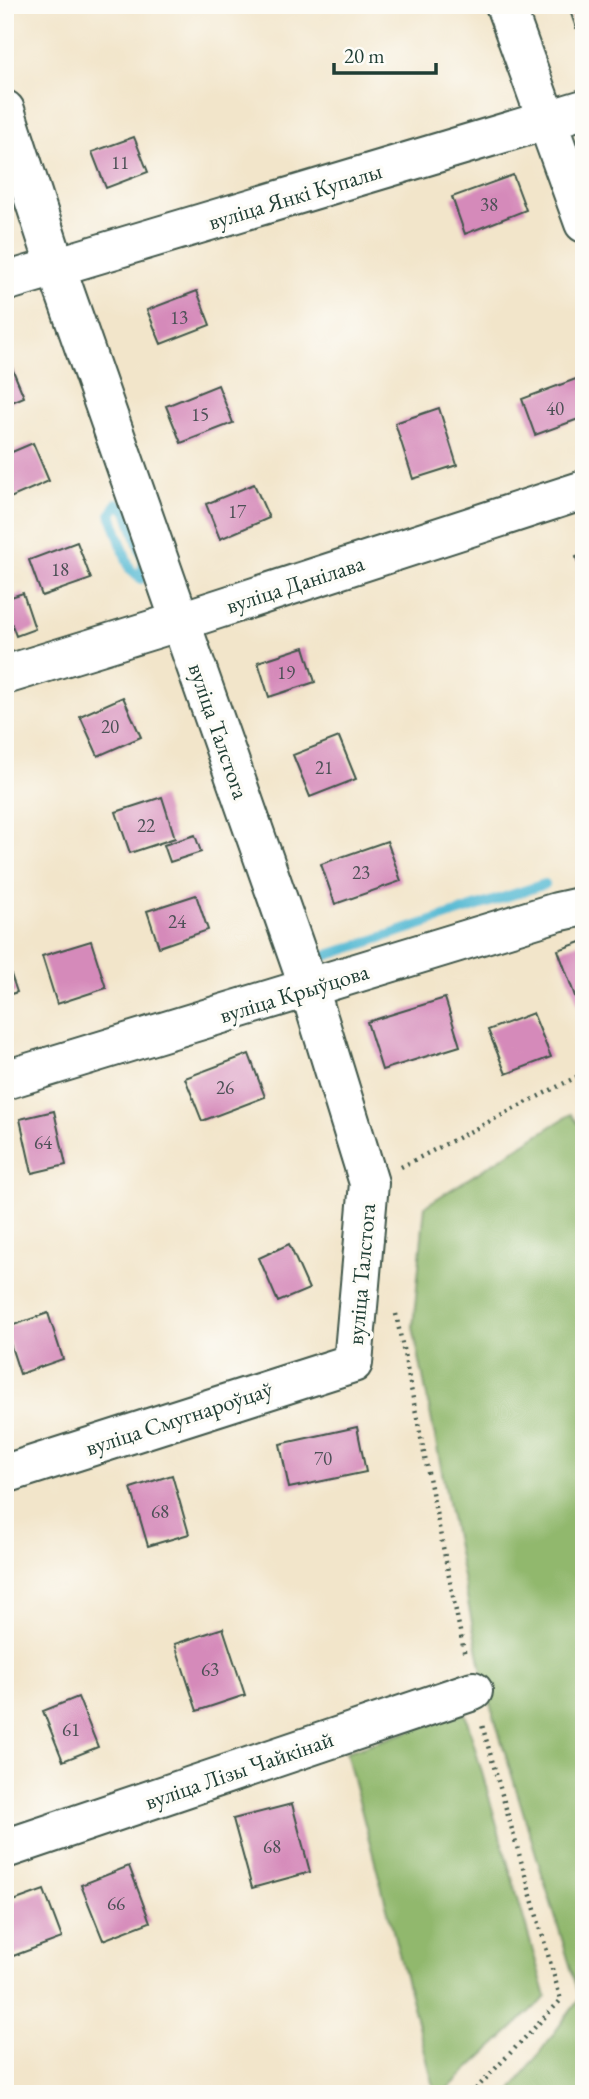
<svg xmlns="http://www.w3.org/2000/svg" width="589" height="2099" font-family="'EB Garamond',serif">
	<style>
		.forest { fill: #91b86d; stroke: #587a50; stroke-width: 2 }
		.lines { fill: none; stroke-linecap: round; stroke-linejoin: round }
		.stream { stroke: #55b9d3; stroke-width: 10 }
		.building { fill: #d58aba }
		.minor-casing { stroke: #3f564a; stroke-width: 42 }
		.path { stroke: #3f564a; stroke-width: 4.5; stroke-dasharray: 2 5; stroke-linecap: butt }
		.minor { stroke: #fff; stroke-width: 38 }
		.labels { text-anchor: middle; stroke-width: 7; stroke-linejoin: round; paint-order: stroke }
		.number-label { font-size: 19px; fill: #4c5056 }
		.street-label { font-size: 23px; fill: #1f3d34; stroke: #fdfcf7 }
	</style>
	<rect width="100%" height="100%" fill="#fdfcf7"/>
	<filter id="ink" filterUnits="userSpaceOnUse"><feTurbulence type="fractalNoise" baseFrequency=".0143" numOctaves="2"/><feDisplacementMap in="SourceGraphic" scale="14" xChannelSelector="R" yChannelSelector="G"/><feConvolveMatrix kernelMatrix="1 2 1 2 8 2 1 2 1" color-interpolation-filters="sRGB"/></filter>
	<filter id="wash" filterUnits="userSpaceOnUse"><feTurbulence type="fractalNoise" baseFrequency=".00686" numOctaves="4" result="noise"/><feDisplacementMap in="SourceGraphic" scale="28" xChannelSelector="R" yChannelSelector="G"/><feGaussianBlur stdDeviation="1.57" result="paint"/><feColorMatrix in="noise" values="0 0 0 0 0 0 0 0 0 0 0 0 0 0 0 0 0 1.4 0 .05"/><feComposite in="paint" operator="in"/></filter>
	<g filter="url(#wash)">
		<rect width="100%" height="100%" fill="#f2e5ca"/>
		<path class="forest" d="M571,1114l13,17v963h-75l71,-96 -95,-311 -72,-360 12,-121z
			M465,1713l81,284 -104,97h-6l-90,-342z"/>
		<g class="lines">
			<path class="stream" d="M117,503l10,8 17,50 -3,18 -11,-10 -19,-54z
				M322,957l223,-73"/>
		</g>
		<g id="blocks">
			<path class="building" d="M568,5h16v20l-8,3z
				M134,137l14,35 -42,16 -14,-36z
				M513,175l13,35 -61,24 -13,-37z
				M197,291l13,34 -49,19 -14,-34z
				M5,351l19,46 -19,8z
				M584,376v41l-49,18 -13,-36z
				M218,385l15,38 -52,20 -15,-37z
				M439,408l18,57 -44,14 -18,-56z
				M33,443l16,38 -41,18 -3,-8v-36z
				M254,484l15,34 -49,21 -14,-35z
				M77,542l14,37 -49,17 -13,-36z
				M584,554v24l-1,1 -7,-22z
				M23,593l12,36 -19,7 -11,-31v-6z
				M304,647l11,35 -46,15 -11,-35z
				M123,697l18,40 -43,19 -18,-40z
				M339,737l17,42 -46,18 -17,-42z
				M162,797l13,41 -45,15 -14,-41z
				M195,835l6,17 -31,10 -6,-17z
				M387,841l14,40 -66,23 -14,-40z
				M196,895l12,35 -49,17 -12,-36z
				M91,941l15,47 -49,16 -15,-48z
				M584,941v77h-1l-25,-68z
				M5,957l12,35 -12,4z
				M445,998l15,48 -78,24 -15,-48z
				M533,1013l18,44 -45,17 -18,-44z
				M249,1054l16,43 -63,24 -17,-43z
				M54,1111l12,54 -34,8 -12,-54z
				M289,1244l20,45 -31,13 -19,-44z
				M48,1313l15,46 -43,15 -15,-46z
				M357,1427l9,45 -77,16 -9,-44z
				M172,1475l17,59 -41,12 -17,-58z
				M223,1628l22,67 -48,16 -22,-67z
				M78,1697l20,50 -35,14 -20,-50z
				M292,1804l18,68 -58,16 -19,-69z
				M129,1866l21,56 -47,18 -22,-55z
				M44,1890l18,48 -57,21v-55z"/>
		</g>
	</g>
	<g filter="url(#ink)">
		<use href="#blocks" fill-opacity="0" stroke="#3f564a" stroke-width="2"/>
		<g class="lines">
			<defs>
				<path id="minor" d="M505,5l79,218
					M5,110l51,157 253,721 60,195 -16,180 -348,111
					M5,282l579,-173
					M5,675l176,-54 403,-131
					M5,1080l552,-168 27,-6
					M5,1849l468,-158"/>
			</defs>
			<use href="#minor" class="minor-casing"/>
			<path class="path" d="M401,1167l183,-94
				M396,1314l69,342
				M471,2094l90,-94 -79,-275"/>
			<use href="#minor" class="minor"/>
		</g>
	</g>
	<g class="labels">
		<g class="number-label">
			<text x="120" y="169">11</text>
			<text x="489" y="211">38</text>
			<text x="179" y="324">13</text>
			<text x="555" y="415">40</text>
			<text x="200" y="421">15</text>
			<text x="237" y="518">17</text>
			<text x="60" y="576">18</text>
			<text x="286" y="679">19</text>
			<text x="110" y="733">20</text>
			<text x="324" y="774">21</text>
			<text x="146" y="832">22</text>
			<text x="361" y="879">23</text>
			<text x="177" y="928">24</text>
			<text x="225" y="1094">26</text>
			<text x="43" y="1149">64</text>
			<text x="323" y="1465">70</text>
			<text x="160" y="1518">68</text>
			<text x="210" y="1676">63</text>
			<text x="71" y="1736">61</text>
			<text x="272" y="1853">68</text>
			<text x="116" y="1910">66</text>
		</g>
		<g class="street-label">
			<text transform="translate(295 196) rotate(-17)" y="8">вуліца Янкі Купалы</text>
			<text transform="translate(295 584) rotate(-18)" y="8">вуліца Данілава</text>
			<text transform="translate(219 731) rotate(71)" y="8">вуліца Талстога</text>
			<text transform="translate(294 993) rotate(-17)" y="8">вуліца Крыўцова</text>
			<text transform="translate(361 1274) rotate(-85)" y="8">вуліца Талстога</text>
			<text transform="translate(179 1418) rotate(-18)" y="8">вуліца Смугнароўцаў</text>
			<text transform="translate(239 1770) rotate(-19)" y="8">вуліца Лізы Чайкінай</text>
		</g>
	</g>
	<rect width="589" height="2099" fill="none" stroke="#fdfcf7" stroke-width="28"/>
	<path d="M334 63v10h102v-10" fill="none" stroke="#1f3d34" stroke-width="3.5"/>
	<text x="344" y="63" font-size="21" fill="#1f3d34" stroke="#fdfcf7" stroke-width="5" paint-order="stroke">20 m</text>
</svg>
